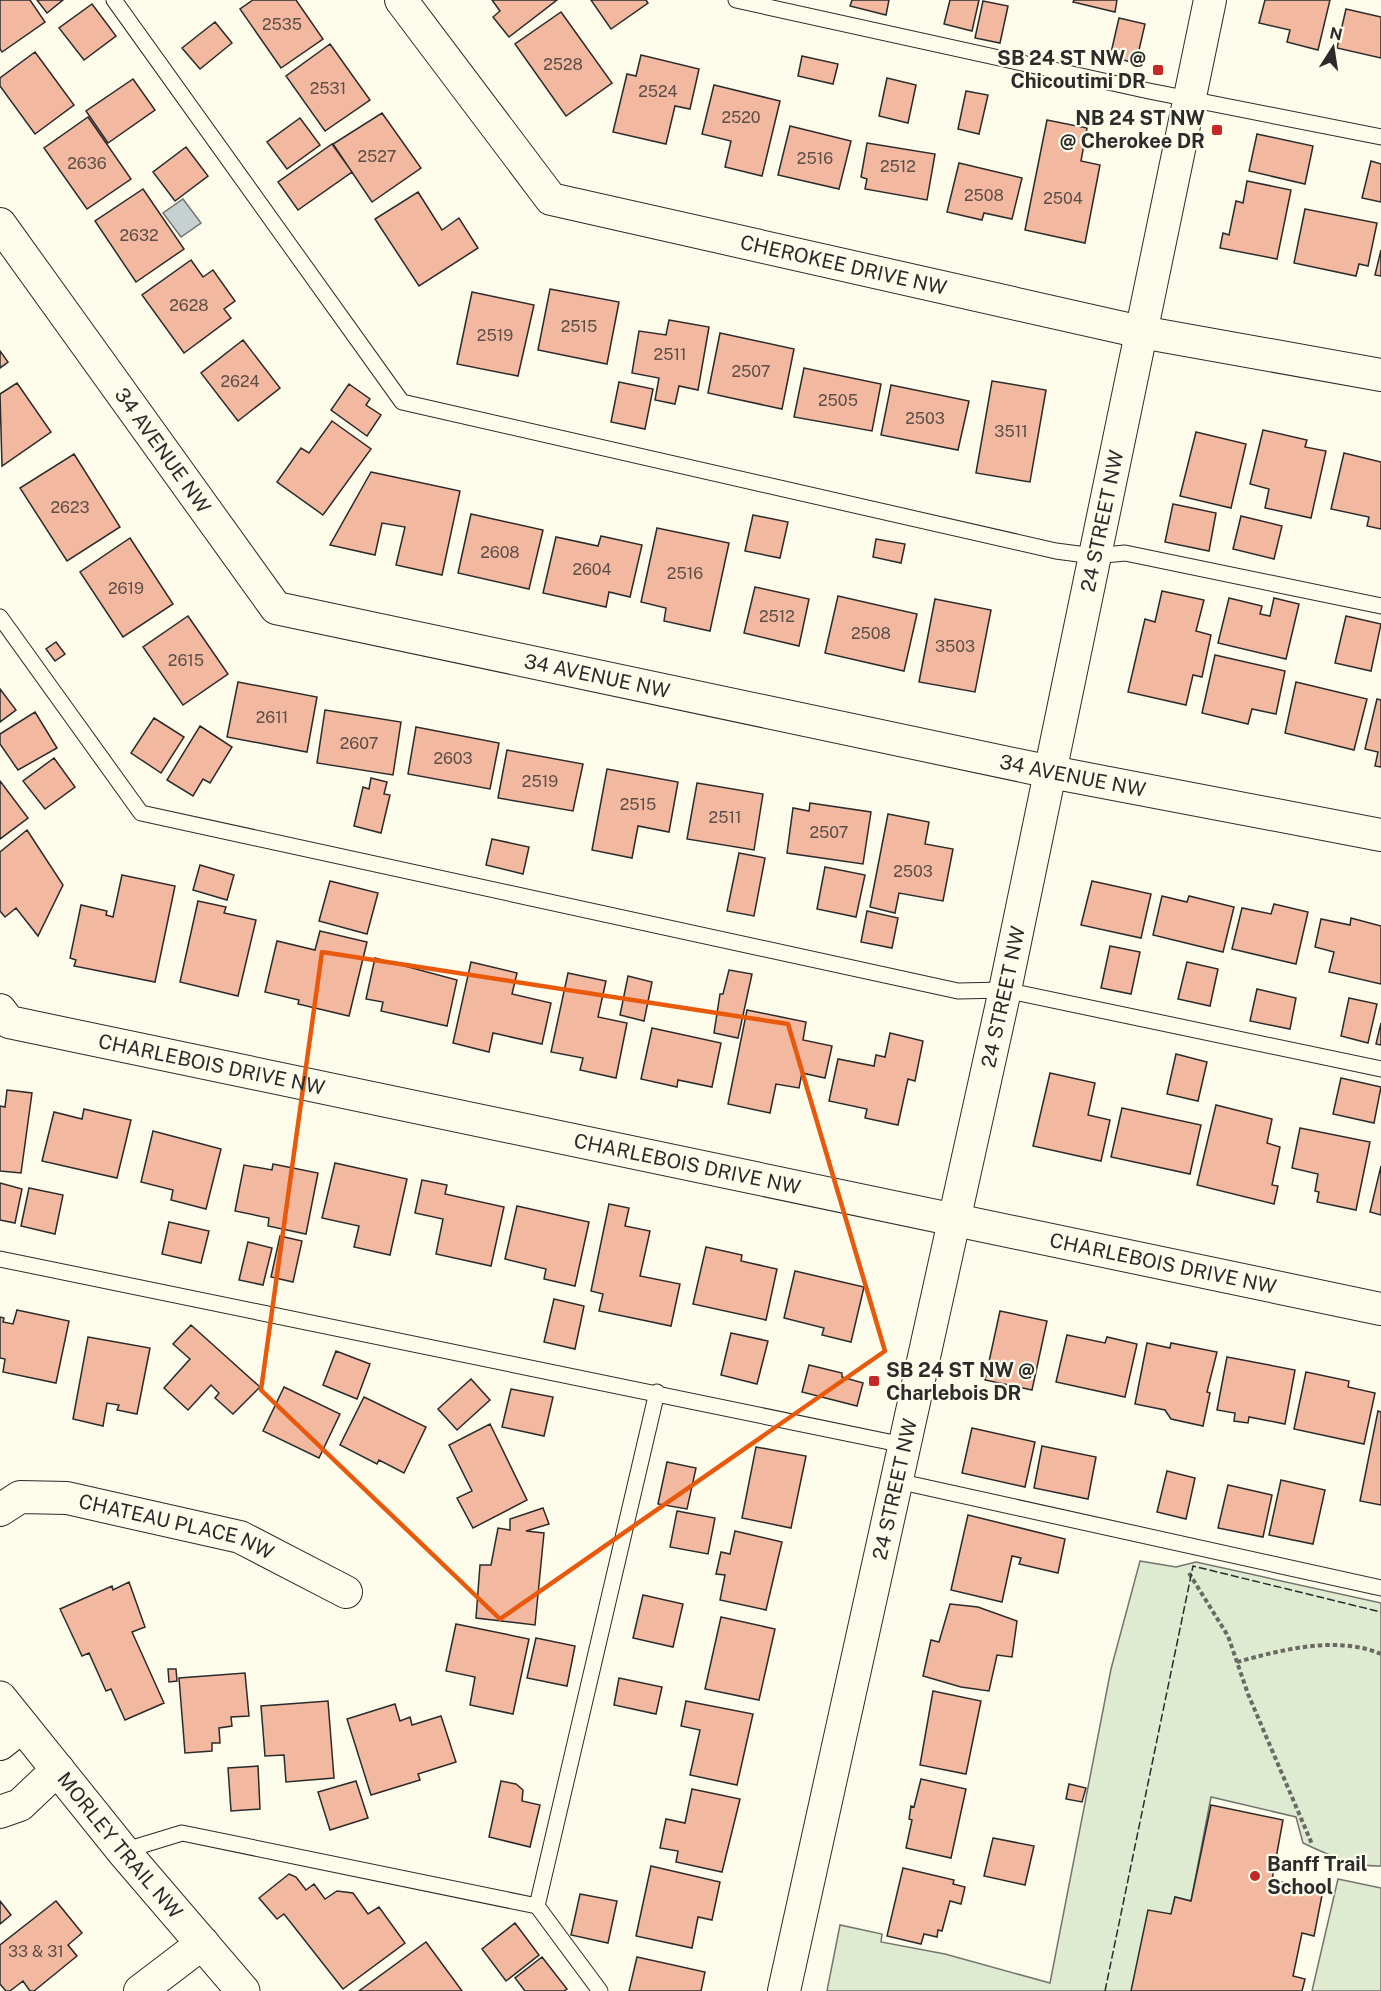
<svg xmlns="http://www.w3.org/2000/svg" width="1381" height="1991" font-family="'Public Sans',sans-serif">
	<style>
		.green { fill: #deebd1; stroke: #74746e; stroke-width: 1.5 }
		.water { fill: #c7d0d0; stroke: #74746e; stroke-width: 1.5 }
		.building { fill: #f2b8a0; stroke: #2b2b2b; stroke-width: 1.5 }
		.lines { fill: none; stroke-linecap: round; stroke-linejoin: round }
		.service-casing { stroke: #2b2b2b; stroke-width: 17 }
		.minor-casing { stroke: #2b2b2b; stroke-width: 34 }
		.tertiary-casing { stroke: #2b2b2b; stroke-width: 35 }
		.path { stroke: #6a6964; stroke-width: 4; stroke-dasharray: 4.5 3; stroke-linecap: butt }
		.service { stroke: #fdfbea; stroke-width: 15 }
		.minor { stroke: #fdfbea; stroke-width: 32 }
		.tertiary { stroke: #fdfbea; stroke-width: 33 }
		.fence { stroke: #2b2b2b; stroke-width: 1.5; stroke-dasharray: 8 3; stroke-linecap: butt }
		.marked { fill: none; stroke: #e8590c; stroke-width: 4.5; stroke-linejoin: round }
		.poi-dot { fill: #c62828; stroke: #fdfbea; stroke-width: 2 }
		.labels { text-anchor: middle; stroke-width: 4.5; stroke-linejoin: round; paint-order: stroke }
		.number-label { font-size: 16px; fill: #5d4e48 }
		.poi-label { font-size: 20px; font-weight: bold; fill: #2b2b2b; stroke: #fdfbea; text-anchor: end }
		.street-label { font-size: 20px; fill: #2b2b2b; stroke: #fdfbea }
	</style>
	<rect width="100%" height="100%" fill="#fdfbea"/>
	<path class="green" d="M1140,1561l36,6 20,-5 185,41v263c-26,1 -55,-12 -78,-23l-7,-26 -85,-20 -20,104 -16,-4 -4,17 -40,77h-304l13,-66 42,9 -1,8 64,12 105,29 61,-314z
		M1338,1879l43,9v103h-69z"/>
	<path class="water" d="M183,199l18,24 -20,14 -18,-24z"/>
	<path class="building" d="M0,0h30l15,22 -43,30 -2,-3z
		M37,0h26l-16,13z
		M253,0h43l27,39 -42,29 -41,-59z
		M492,0h65l-48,37 -16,-20 7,-6z
		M591,0h55l2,3 -37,26z
		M852,0h37l-3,15 -36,-9z
		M950,0h29l-7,31 -28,-7z
		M1074,0h43l-2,12 -42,-10z
		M1265,0h65l-12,50 -31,-8 3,-12 -31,-7z
		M983,1l25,5 -8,37 -25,-5z
		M92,4l24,32 -32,24 -25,-32z
		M1346,9l35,8v41l-44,-10z
		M561,12l51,71 -46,33 -51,-72z
		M1119,18l26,6 -9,39 -26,-6z
		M215,22l17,21 -32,26 -18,-21z
		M330,44l40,56 -45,31 -39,-55z
		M35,52l39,53 -39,29 -35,-48v-8z
		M641,55l58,14 -9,40 -15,-3 -9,38 -53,-12 14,-58 9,2z
		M802,56l36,8 -5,20 -35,-8z
		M887,78l29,7 -8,38 -29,-7z
		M133,79l22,31 -47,33 -22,-32z
		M714,85l66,16 -18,75 -37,-9 6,-26 -29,-7z
		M966,91l22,4 -9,39 -21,-5z
		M382,113l39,55 -49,34 -39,-58z
		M88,117l43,62 -44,30 -43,-61z
		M300,118l20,27 -33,24 -20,-27z
		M1047,120l40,8 -6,33 19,4 -15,78 -60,-13z
		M790,126l61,15 -12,48 -61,-14z
		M1257,134l56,12 -8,38 -56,-13z
		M867,143l68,11 -8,46 -62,-11 2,-10 -6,-2z
		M332,144l20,28 -54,38 -20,-28z
		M186,147l22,29 -33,25 -22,-29z
		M1371,161l10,3v38l-19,-4z
		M959,163l63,15 -10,41 -28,-6 -2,7 -35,-8z
		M1247,181l44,9 -14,69 -57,-11 3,-15 6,2 7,-34 7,2z
		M143,189l41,60 -48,33 -41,-61z
		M418,192l24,38 17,-12 19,30 -59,38 -44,-67z
		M1305,209l72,14 -9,43 -9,-2 -3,12 -62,-13z
		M1381,250v26l-6,-1z
		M191,260l12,17 10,-7 22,31 -11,8 7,9 -47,35 -42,-58z
		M550,289l69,13 -12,62 -69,-14z
		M472,292l62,13 -16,71 -61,-12z
		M669,320l40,7 -11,63 -19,-4 -4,18 -20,-4 4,-22 -27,-5 7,-42 27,4z
		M720,333l74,16 -12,60 -74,-16z
		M243,340l37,48 -42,33 -37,-48z
		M0,351l8,11 -8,6z
		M804,368l77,16 -9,47 -78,-14z
		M992,381l54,9 -16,92 -54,-9z
		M619,382l34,7 -8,40 -34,-7z
		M17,383l34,49 -49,34 -2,-72z
		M349,384l21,15 -4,6 15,10 -14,21 -36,-26z
		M891,385l78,16 -11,49 -77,-15z
		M332,421l39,28 -48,66 -46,-33 24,-34 8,5z
		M1263,430l44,10 -2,7 21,4 -15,67 -46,-10 4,-19 -19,-5z
		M1196,432l50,12 -15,64 -51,-12z
		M1344,453l37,9v67l-14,-3 2,-9 -38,-8z
		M74,454l46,73 -53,34 -47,-73z
		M371,472l89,19 -18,84 -46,-10 9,-38 -23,-4 -7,32 -45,-10z
		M1173,504l43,9 -7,38 -44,-9z
		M471,514l72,16 -14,59 -71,-16z
		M753,515l35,7 -8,36 -35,-7z
		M1241,516l41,10 -8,33 -41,-10z
		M657,528l72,15 -19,88 -46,-10 2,-13 -25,-6z
		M601,536l41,9 -12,52 -21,-5 -3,15 -63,-14 13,-56 42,9z
		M130,538l43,66 -50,33 -43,-65z
		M876,539l29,5 -4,19 -28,-6z
		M755,587l54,12 -10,47 -55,-13z
		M1162,591l42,9 -8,31 15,4 -9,42 -9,-2 -7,30 -58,-13 17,-73 10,3z
		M838,596l79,18 -13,57 -79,-18z
		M1229,598l33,8 -2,8 10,2 4,-18 25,6 -13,55 -68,-16z
		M935,599l56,11 -16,82 -56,-10z
		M188,616l40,58 -45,31 -40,-58z
		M1346,616l35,8 -10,47 -36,-8z
		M56,642l9,12 -10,7 -9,-12z
		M1215,655l70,16 -9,43 -24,-5 -4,15 -46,-11z
		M238,682l79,15 -10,55 -80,-15z
		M1296,682l71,17 -13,51 -69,-17z
		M0,689l16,21 -16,12z
		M1377,699l4,1v67l-6,-1 3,-14 -13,-3z
		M325,710l76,12 -8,53 -76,-12z
		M35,712l22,36 -39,22 -18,-26v-10z
		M154,718l30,19 -23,36 -30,-20z
		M200,726l32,21 -22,36 -7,-4 -10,17 -26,-16z
		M416,727l83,16 -9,46 -82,-15z
		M507,750l76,14 -10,47 -75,-13z
		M54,758l21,29 -30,22 -22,-28z
		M607,769l71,13 -9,50 -31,-6 -6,32 -40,-8z
		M371,778l16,4 -3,12 6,1 -9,38 -27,-7 9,-39 6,2z
		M0,781l28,37 -28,21z
		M697,783l66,11 -9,56 -67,-11z
		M810,803l61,9 -8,52 -76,-11 6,-45 16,3z
		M888,814l41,8 -4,22 28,5 -10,52 -44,-8 -4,20 -25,-6z
		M27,830l36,55 -25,51 -22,-28 -11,9 -5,-6v-59z
		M492,839l37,8 -6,27 -37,-9z
		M739,853l26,5 -11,58 -27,-5z
		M200,865l34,10 -7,25 -34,-10z
		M825,867l40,8 -9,42 -39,-8z
		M122,875l53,11 -20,96 -81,-16 2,-6 -6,-2 11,-53 26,6 -1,4 7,2z
		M330,881l48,12 -11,41 -48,-13z
		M1092,881l59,13 -10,44 -60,-13z
		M1162,896l25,6 2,-6 45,11 -11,45 -70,-17z
		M198,901l28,6 -2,6 32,7 -18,76 -58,-14z
		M1274,904l34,8 -12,52 -64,-15 10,-41 29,6z
		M867,911l31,7 -6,30 -31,-6z
		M1351,918l30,8v58l-52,-12 5,-20 -19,-5 6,-28 29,6z
		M320,931l47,11 -18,74 -51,-12 1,-4 -34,-8 12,-51 38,9z
		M1110,946l30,6 -9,42 -30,-6z
		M375,958l82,22 -10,46 -66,-15 2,-9 -17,-3z
		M471,962l46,11 -5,21 39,9 -9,41 -49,-11 -4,19 -36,-9z
		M1187,962l31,7 -8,37 -32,-7z
		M729,970l23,4 -14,64 -24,-5 6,-39h3z
		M568,973l38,8 -8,36 29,6 -11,55 -36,-8 3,-12 -32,-6z
		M628,976l24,6 -8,39 -24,-6z
		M1257,989l39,9 -6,31 -40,-8z
		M1349,998l28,6 -9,39 -27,-7z
		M747,1010l59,12 -3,18 29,6 -7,32 -23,-5 -3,15 -23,-4 -6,29 -42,-9z
		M1381,1023v22l-5,-1z
		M652,1028l69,15 -9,44 -34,-7 -1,7 -36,-8z
		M890,1033l33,8 -8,40 -7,-2 -10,46 -33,-7 2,-9 -38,-8 9,-42 36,7 2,-11 9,2z
		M1176,1054l31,8 -9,39 -31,-7z
		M1050,1073l45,10 -7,32 22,5 -9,41 -68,-15z
		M1341,1078l40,9 -7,36 -41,-9z
		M7,1090l25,3 -11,80 -21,-2v-65l5,1z
		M1216,1105l56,14 -5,24 13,4 -8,38 6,1 -4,18 -77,-19z
		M1122,1108l79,17 -11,49 -79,-17z
		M84,1109l47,11 -14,58 -75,-17 12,-49 28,7z
		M1300,1128l70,14 -14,68 -39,-8 2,-10 -4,-1 3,-17 -26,-6z
		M153,1131l68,18 -15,60 -35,-9 2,-10 -32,-8z
		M335,1163l72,16 -17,76 -36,-8 5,-21 -37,-8z
		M273,1164l45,9 -12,61 -38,-8 1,-8 -34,-7 9,-46 28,5z
		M1381,1166v49l-11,-3z
		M422,1180l25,5 -2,9 59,13 -13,59 -55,-12 7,-35 -28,-6z
		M0,1183l22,6 -7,34 -15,-3z
		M29,1188l34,7 -8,39 -34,-8z
		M609,1204l20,4 -4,18 25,5 -10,45 40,8 -9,42 -72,-15 4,-17 -12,-3z
		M517,1206l72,16 -14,64 -31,-7 2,-10 -41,-10z
		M169,1222l40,9 -8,32 -39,-9z
		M280,1236l22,5 -9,41 -22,-5z
		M248,1242l24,6 -9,37 -24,-5z
		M706,1247l36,8 -1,6 36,8 -11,51 -73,-16z
		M795,1271l69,16 -13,55 -29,-7 2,-7 -40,-10z
		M554,1299l30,7 -9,43 -31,-7z
		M17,1310l52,11 -13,62 -53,-11 2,-13 -5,-1v-41l4,1 -1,4 10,2z
		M1000,1311l47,10 -15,69 -47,-10z
		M191,1325l69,62 -27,27 -18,-16 4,-5 -8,-8 -23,25 -24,-22 26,-29 -17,-15z
		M731,1333l37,8 -11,43 -36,-9z
		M1067,1335l38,8 2,-6 30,7 -12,53 -69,-15z
		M88,1337l62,11 -13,66 -20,-4 2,-5 -12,-2 -4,23 -30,-7z
		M1147,1343l23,5 1,-5 46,9 -10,40 3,1 -7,33 -32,-7 -6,-9 -30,-6z
		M336,1351l34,13 -13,35 -34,-14z
		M1227,1357l68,13 -10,54 -36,-7 -1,6 -14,-2 1,-8 -18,-3z
		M809,1365l33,8v4l21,6 -6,23 -55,-14z
		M1306,1372l43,9 -1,6 27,6 -11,51 -70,-15z
		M471,1379l19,21 -33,30 -19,-21z
		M284,1387l56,27 -21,44 -56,-27z
		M511,1389l42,8 -9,39 -42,-9z
		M364,1397l62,30 -22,46 -25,-13 -2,4 -37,-19z
		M1378,1411l3,1v93l-21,-4z
		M490,1424l37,76 -54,28 -16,-30 15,-7 -23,-46z
		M972,1428l63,14 -10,45 -63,-14z
		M1042,1446l54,11 -8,42 -54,-11z
		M756,1447l50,9 -15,72 -49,-10z
		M667,1462l29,6 -9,41 -29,-5z
		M1167,1471l28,7 -9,41 -29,-7z
		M1281,1480l44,10 -12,54 -44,-9z
		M1228,1485l44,10 -9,42 -45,-9z
		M543,1508l6,16 -23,7 18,2 -9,92 -59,-7 4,-53h11l7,-37 12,2v-11z
		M677,1511l38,7 -7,36 -38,-7z
		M968,1515l97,24 -7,34 -39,-9 2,-6 -9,-2 -10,46 -51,-12z
		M735,1531l47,11 -16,68 -46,-10 5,-25 -9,-1 5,-22 9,2z
		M129,1582l16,45 -13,5 32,71 -39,17 -14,-31 -5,2 -17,-38 -7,3 -22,-47 52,-23 1,4z
		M643,1595l40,9 -10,43 -40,-9z
		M950,1604l28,3 39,14 -5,36 -15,-2 -8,36 -28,-4 -38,-11 8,-36 8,2z
		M721,1617l54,12 -16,71 -54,-11z
		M456,1624l73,15 -16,75 -43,-9 5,-28 -29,-6z
		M536,1638l39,8 -8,40 -40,-8z
		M168,1669h8l1,12 -8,1z
		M245,1673l4,43 -18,1 1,9 -13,2 1,15h-8v8l-27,2 -6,-75z
		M619,1678l43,9 -6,27 -42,-9z
		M933,1691l48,10 -15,73 -46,-9z
		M328,1701l6,77 -48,4 -2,-27 -19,1 -4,-50z
		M686,1701l67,13 -16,71 -47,-10 10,-45 -19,-4z
		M395,1704l5,17 10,-4 2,8 29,-9 15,46 -38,12 2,6 -49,15 -24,-76z
		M258,1766l2,43 -29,2 -3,-43z
		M921,1779l45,10 -15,69 -45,-10 6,-28 -3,-1 2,-13 3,1z
		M356,1781l12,37 -38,12 -12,-38z
		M501,1781l15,3 7,6 -1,11 18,4 -10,42 -41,-10z
		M1069,1784l17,4 -4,14 -16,-3z
		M692,1789l48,10 -18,73 -46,-10 2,-11 -18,-3 6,-29 19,4z
		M1211,1805l72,15 -11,60 51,10 -9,46 -12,-3 -9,43 12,3 -3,12h-171l17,-81 23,4 4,-17 16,4z
		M993,1838l41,8 -9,39 -41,-9z
		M651,1866l69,16 -8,38 -14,-3 -6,31 -56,-12z
		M903,1868l51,12 -1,4 12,3 -4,17 -11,-3 -8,30 -4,-1 -1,7 -13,-3 -3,10 -34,-8z
		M289,1874l7,3 10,13 8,-6 11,15 12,-8 16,2 15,21 11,-7 26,36 -62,46 -59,-75 -7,5 -18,-21z
		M580,1894l37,7 -9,42 -37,-8z
		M0,1901l11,14 -11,9z
		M56,1901l26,32 -14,12 9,11 -43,35h-4l-7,-10 -13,10h-4l-6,-7v-39z
		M515,1923l24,32 -33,26 -24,-32z
		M426,1942l36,49h-103z
		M542,1957l25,32 -3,2h-39l-10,-13z
		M637,1957l68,15 -4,19h-72z"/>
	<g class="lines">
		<defs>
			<path id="service" d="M114,0l288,402 654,149 38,5 31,-3 256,53
				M736,0l413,91 232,46
				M0,617l141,196 817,178 47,-1 376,79
				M0,1259l904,186
				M897,1481l484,107
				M123,1851l59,-18 355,73 63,85
				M537,1906l120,-514"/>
			<g id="minor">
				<path id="s1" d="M401,0l150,199 590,133 240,43"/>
				<path id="s2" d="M0,224l276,384 775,164 330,63"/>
				<path id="s3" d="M0,1010l9,12 1372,287"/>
				<path id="s4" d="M0,1510l20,-13 47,1 173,39 106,55"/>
				<path d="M0,1744l23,-18"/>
				<path d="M0,1812l20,-7 38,-36"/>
				<path d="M140,1991l63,-48"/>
				<path id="s5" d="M784,1991l221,-1001 205,-990"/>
			</g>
			<g id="tertiary">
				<path id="s6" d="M0,1698l123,153 120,140"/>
			</g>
		</defs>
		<use href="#service" class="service-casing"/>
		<use href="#minor" class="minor-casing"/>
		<use href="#tertiary" class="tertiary-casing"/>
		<path class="path" d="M1189,1573l39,63 20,58 64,150
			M1237,1662c44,-12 100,-27 144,-8"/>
		<use href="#service" class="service"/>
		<use href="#minor" class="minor"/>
		<use href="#tertiary" class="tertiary"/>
		<path class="fence" d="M1105,1991l88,-425 188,46"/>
	</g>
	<path class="marked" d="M322,952l466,72 97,327 -385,268 -239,-229z"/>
	<g class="poi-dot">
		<rect x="1152" y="64" width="12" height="12" rx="3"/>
		<rect x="1211" y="124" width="12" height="12" rx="3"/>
		<rect x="868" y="1375" width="12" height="12" rx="3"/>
		<circle cx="1255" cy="1876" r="6"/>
	</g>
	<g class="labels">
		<g class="number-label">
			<text x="282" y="30">2535</text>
			<text x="563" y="70">2528</text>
			<text x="328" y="94">2531</text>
			<text x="658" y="97">2524</text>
			<text x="741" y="123">2520</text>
			<text x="377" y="162">2527</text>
			<text x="815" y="164">2516</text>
			<text x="87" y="169">2636</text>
			<text x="898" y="172">2512</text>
			<text x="984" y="201">2508</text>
			<text x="1063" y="204">2504</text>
			<text x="139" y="241">2632</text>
			<text x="189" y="311">2628</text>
			<text x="579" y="332">2515</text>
			<text x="495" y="341">2519</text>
			<text x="670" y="360">2511</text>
			<text x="751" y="377">2507</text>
			<text x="240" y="387">2624</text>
			<text x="838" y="406">2505</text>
			<text x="925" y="424">2503</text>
			<text x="1011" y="437">3511</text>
			<text x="70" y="513">2623</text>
			<text x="500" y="558">2608</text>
			<text x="592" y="575">2604</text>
			<text x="685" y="579">2516</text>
			<text x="126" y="594">2619</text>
			<text x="777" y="622">2512</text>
			<text x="871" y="639">2508</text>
			<text x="955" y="652">3503</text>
			<text x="186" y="666">2615</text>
			<text x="272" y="723">2611</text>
			<text x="359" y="749">2607</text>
			<text x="453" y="764">2603</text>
			<text x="540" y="787">2519</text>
			<text x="638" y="810">2515</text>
			<text x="725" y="823">2511</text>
			<text x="829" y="838">2507</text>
			<text x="913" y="877">2503</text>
			<text x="36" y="1957">33 &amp; 31</text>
		</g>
		<g class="poi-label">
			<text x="1146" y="65">SB 24 ST NW @<tspan x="1146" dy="23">Chicoutimi DR</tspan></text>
			<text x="1205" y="125">NB 24 ST NW<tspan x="1205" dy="23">@ Cherokee DR</tspan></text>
			<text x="886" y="1377" text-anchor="start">SB 24 ST NW @<tspan x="886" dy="23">Charlebois DR</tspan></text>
			<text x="1267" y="1871" text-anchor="start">Banff Trail<tspan x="1267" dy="23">School</tspan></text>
		</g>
		<g class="street-label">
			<text dy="7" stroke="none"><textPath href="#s1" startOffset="549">CHEROKEE DRIVE NW</textPath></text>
			<text dy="7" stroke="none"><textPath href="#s2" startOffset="279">34 AVENUE NW</textPath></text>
			<text dy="7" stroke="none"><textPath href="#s5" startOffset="1504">24 STREET NW</textPath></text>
			<text dy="7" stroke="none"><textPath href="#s2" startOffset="801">34 AVENUE NW</textPath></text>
			<text dy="7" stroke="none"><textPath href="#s2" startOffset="1287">34 AVENUE NW</textPath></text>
			<text dy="7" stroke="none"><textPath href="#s5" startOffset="1018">24 STREET NW</textPath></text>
			<text dy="7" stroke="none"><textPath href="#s3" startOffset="222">CHARLEBOIS DRIVE NW</textPath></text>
			<text dy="7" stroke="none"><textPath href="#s3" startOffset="708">CHARLEBOIS DRIVE NW</textPath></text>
			<text dy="7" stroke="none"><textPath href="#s3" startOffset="1194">CHARLEBOIS DRIVE NW</textPath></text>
			<text dy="7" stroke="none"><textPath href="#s5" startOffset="514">24 STREET NW</textPath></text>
			<text dy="7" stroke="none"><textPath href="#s4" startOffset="184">CHATEAU PLACE NW</textPath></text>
			<text dy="7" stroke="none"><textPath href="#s6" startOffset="190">MORLEY TRAIL NW</textPath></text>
		</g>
	</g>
	<g transform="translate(1333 48) rotate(12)" stroke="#fdfbea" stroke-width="4.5" paint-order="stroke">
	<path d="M0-4.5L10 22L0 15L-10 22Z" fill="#2b2b2b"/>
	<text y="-9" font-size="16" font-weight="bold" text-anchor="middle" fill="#2b2b2b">N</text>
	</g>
</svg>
